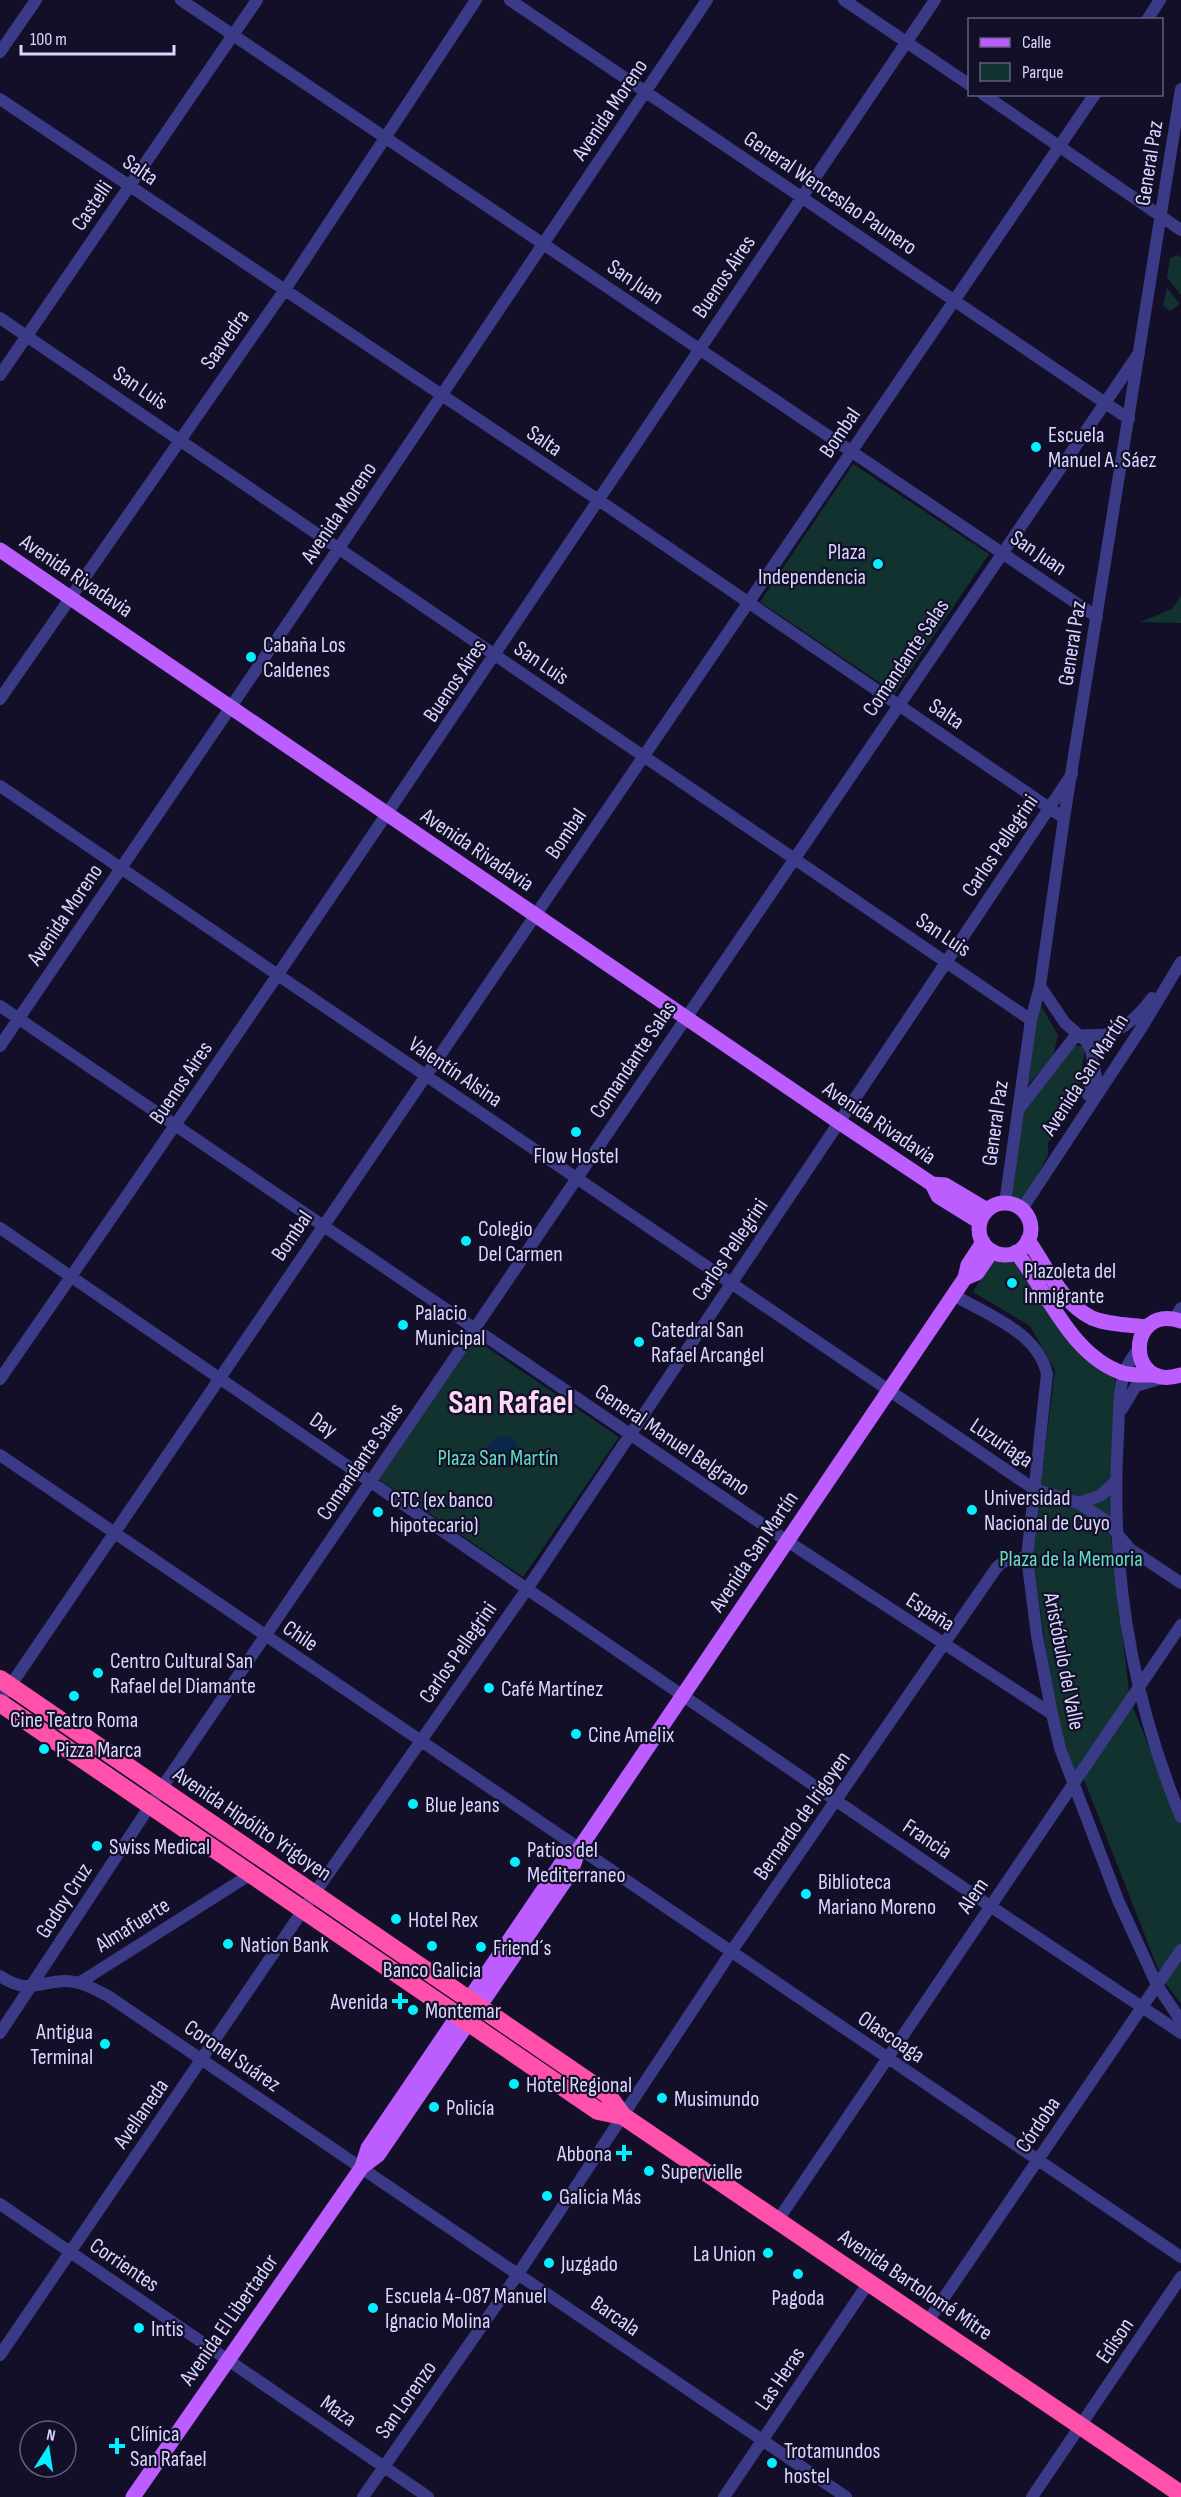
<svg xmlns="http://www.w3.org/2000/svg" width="1181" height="2497" font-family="'Sofia Sans Condensed',sans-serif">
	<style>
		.green { fill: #123230 }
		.water { fill: #0c254b }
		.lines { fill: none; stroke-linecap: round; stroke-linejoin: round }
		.minor { stroke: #3a3a87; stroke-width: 12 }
		.major { stroke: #bc5dff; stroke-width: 15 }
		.highway { stroke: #ff51ac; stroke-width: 18 }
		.poi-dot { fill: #02f0ff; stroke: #130f28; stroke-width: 2 }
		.labels { text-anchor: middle; stroke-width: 4.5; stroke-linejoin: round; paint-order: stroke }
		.street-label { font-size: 22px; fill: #d9d6ff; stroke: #130f28 }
		.poi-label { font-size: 22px; fill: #d9d6ff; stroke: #130f28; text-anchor: start }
		.park-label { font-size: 22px; fill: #60e1bc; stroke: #130f28 }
		.town-label { font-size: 34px; font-weight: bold; fill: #ffd8f3; stroke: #130f28 }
	</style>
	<rect width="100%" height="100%" fill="#130f28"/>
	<path class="green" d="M1178,255l3,2v38l-14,-18 3,-19z
		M1167,288l13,16 -10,7 -7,-5z
		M853,464l136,90 -94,139 -135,-91z
		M1181,596v27l-41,-1 32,-13z
		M1040,1004l18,31 -5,22 -28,31 12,-81z
		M1073,1046h9l3,6 -3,13 8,18 -42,60v12l-26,48 -13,-4 9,-89z
		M994,1256l23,6 66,95 32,22 -4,161 19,160 51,125v179l-19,-25 -83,-212 -4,5 -20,-58 -23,-163 23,-181 -25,-44 -57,-34z
		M473,1338l146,99 -96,140 -146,-99z"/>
	<path class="water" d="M487 1452a16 16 0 1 1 32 0a16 16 0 1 1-32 0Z"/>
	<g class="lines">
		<path class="minor" d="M181,0l916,617
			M510,0l619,419
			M844,0l126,85
			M1147,20l13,-20
			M0,52l36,-52
			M983,94l198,136
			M0,99l597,400 467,319
			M0,318l1031,702
			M0,375l257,-375
			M0,699l284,-408 192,-291
			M0,786l1034,703 44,14 29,18 23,28 51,34
			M1040,986l25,37 21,18 5,9 5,27 -8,18
			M0,1006l787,535 265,173
			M0,1046l339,-498 368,-548
			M1018,1110l55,-71c12,-7 21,-2 34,-5 18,-5 34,-21 45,-36
			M1005,1203l26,-183 9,-34 24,-168 117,-729
			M1022,1209l120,-182 39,-65
			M0,1228l990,678 191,127
			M954,1295c33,20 84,37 93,79l-20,183 10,79 15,78 8,34 58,152 39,85 24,36
			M1174,1319l7,-11
			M1138,1350c-22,25 -18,53 -20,85 -8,131 13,261 63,382
			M0,1379c317,-456 624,-919 935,-1379
			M1122,1409l14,-23 23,-7
			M0,1455l1181,802
			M1078,1503l22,-7 15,-14
			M6,1692l1089,-1598
			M0,1976c27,18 36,7 63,5 16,-1 31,8 45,15l738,501
			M79,1983l172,-109
			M0,2033l161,-244 978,-1436
			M0,2204l428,293
			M778,2220l403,-595
			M928,2321l253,-371
			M0,2355l314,-461 213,-305 545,-815
			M363,2497l155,-223 213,-322 266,-385 6,-5 24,-5
			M724,2497l145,-215
			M1032,2497l149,-220"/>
		<path class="major" d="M0,550l839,572 93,62 13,1 42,25
			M932,1184l6,12 42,26
			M979 1229a26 26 0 1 1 52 0a26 26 0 1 1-52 0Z
			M1028,1240c18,26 34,64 64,78 17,7 38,7 55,9
			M1016,1252c31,39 55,104 107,121 10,3 22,2 32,2
			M965,1278l12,-5 15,-22
			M1181,1321c-55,-18 -56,72 0,54
			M362,2167l16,-12 193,-283 8,-23 386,-571 3,-13 15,-23
			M133,2497l229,-330 6,-19 193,-284 18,-15"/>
		<path class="highway" d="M0,1679l607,415 16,22 -25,-5 -598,-408
			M623,2116l558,378"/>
	</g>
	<g class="poi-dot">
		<circle cx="1036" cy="447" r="6"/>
		<circle cx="878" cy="564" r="6"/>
		<circle cx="251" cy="657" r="6"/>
		<circle cx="576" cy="1132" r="6"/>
		<circle cx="466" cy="1241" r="6"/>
		<circle cx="1012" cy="1283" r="6"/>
		<circle cx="403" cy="1325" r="6"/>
		<circle cx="639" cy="1342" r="6"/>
		<circle cx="972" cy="1510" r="6"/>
		<circle cx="378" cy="1512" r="6"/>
		<circle cx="98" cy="1673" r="6"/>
		<circle cx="489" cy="1688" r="6"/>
		<circle cx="74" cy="1696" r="6"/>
		<circle cx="576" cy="1734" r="6"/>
		<circle cx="44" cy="1749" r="6"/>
		<circle cx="413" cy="1804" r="6"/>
		<circle cx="97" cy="1846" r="6"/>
		<circle cx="515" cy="1862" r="6"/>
		<circle cx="806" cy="1894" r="6"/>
		<circle cx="396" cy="1919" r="6"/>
		<circle cx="228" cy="1944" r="6"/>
		<circle cx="432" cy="1946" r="6"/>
		<circle cx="481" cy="1947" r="6"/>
		<path d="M397 1992h6v6h6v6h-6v6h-6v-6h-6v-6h6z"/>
		<circle cx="413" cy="2010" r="6"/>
		<circle cx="105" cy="2044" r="6"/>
		<circle cx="514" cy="2084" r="6"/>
		<circle cx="662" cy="2098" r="6"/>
		<circle cx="434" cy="2107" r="6"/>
		<path d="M621 2144h6v6h6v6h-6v6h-6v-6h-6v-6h6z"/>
		<circle cx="649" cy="2171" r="6"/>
		<circle cx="547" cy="2196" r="6"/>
		<circle cx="768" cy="2253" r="6"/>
		<circle cx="549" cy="2263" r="6"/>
		<circle cx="798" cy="2274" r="6"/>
		<circle cx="373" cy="2308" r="6"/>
		<circle cx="139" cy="2328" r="6"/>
		<path d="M114 2437h6v6h6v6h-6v6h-6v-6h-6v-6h6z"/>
		<circle cx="772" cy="2463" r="6"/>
	</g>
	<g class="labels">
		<g class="street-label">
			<text transform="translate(609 109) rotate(-56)" y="8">Avenida Moreno</text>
			<text transform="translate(1148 163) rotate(-81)" y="8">General Paz</text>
			<text transform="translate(141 169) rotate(34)" y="8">Salta</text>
			<text transform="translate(831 192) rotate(34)" y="8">General Wenceslao Paunero</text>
			<text transform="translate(91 205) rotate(-56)" y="8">Castelli</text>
			<text transform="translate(723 276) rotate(-56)" y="8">Buenos Aires</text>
			<text transform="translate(636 281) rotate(34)" y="8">San Juan</text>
			<text transform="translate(224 339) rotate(-55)" y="8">Saavedra</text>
			<text transform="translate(141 387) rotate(34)" y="8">San Luis</text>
			<text transform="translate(839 432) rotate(-56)" y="8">Bombal</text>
			<text transform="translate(545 440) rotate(34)" y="8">Salta</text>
			<text transform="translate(338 512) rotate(-56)" y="8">Avenida Moreno</text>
			<text transform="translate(1039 552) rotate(34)" y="8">San Juan</text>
			<text transform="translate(77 575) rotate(34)" y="8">Avenida Rivadavia</text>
			<text transform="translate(1071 643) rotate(-81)" y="8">General Paz</text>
			<text transform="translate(905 657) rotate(-56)" y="8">Comandante Salas</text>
			<text transform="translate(542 662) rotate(34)" y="8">San Luis</text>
			<text transform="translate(454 680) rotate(-56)" y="8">Buenos Aires</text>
			<text transform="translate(947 713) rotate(34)" y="8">Salta</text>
			<text transform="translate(565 833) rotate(-56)" y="8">Bombal</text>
			<text transform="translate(999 845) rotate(-56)" y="8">Carlos Pellegrini</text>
			<text transform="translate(478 849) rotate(34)" y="8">Avenida Rivadavia</text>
			<text transform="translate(64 914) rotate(-56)" y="8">Avenida Moreno</text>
			<text transform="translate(944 934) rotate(34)" y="8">San Luis</text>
			<text transform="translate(632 1059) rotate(-56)" y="8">Comandante Salas</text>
			<text transform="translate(456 1071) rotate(34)" y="8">Valentín Alsina</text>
			<text transform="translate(1084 1074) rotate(-57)" y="8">Avenida San Martín</text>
			<text transform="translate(180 1082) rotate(-56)" y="8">Buenos Aires</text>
			<text transform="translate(880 1122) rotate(34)" y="8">Avenida Rivadavia</text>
			<text transform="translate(994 1123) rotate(-82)" y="8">General Paz</text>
			<text transform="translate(291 1235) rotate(-56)" y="8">Bombal</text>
			<text transform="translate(729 1249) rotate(-56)" y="8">Carlos Pellegrini</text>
			<text transform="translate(324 1424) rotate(34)" y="8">Day</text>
			<text transform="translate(673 1439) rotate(34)" y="8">General Manuel Belgrano</text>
			<text transform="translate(1002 1442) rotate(34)" y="8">Luzuriaga</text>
			<text transform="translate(359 1461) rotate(-56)" y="8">Comandante Salas</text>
			<text transform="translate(753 1551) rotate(-56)" y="8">Avenida San Martín</text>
			<text transform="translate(931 1611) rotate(33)" y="8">España</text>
			<text transform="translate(301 1635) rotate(34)" y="8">Chile</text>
			<text transform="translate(457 1652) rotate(-55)" y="8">Carlos Pellegrini</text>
			<text transform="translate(1065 1661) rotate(79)" y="8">Aristóbulo del Valle</text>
			<text transform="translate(801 1815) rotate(-55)" y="8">Bernardo de Irigoyen</text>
			<text transform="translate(253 1823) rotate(34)" y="8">Avenida Hipólito Yrigoyen</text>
			<text transform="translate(928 1838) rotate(34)" y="8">Francia</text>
			<text transform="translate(972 1895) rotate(-56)" y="8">Alem</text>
			<text transform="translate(63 1900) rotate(-57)" y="8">Godoy Cruz</text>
			<text transform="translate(132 1924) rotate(-32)" y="8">Almafuerte</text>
			<text transform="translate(892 2036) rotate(34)" y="8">Olascoaga</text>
			<text transform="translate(233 2055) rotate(34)" y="8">Coronel Suárez</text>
			<text transform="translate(140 2113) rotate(-55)" y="8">Avellaneda</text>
			<text transform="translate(1037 2124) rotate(-56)" y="8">Córdoba</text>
			<text transform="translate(125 2264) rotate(34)" y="8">Corrientes</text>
			<text transform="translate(916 2284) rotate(34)" y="8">Avenida Bartolomé Mitre</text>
			<text transform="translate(616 2315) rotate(34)" y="8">Barcala</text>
			<text transform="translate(228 2319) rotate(-55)" y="8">Avenida El Libertador</text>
			<text transform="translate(1114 2340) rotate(-56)" y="8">Edison</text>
			<text transform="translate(779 2378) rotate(-56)" y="8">Las Heras</text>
			<text transform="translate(405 2399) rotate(-55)" y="8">San Lorenzo</text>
			<text transform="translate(339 2410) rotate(35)" y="8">Maza</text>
		</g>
		<g class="poi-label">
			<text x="1048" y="442">Escuela<tspan x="1048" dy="25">Manuel A. Sáez</tspan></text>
			<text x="866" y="559" text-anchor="end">Plaza<tspan x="866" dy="25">Independencia</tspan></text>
			<text x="263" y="652">Cabaña Los<tspan x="263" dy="25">Caldenes</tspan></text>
			<text x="576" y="1163" text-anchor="middle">Flow Hostel</text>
			<text x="478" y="1236">Colegio<tspan x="478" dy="25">Del Carmen</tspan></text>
			<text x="1024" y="1278">Plazoleta del<tspan x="1024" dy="25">Inmigrante</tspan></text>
			<text x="415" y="1320">Palacio<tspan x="415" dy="25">Municipal</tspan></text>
			<text x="651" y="1337">Catedral San<tspan x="651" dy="25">Rafael Arcangel</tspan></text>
			<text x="984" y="1505">Universidad<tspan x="984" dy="25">Nacional de Cuyo</tspan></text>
			<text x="390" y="1507">CTC (ex banco<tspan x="390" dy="25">hipotecario)</tspan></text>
			<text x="110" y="1668">Centro Cultural San<tspan x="110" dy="25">Rafael del Diamante</tspan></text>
			<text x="501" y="1696">Café Martínez</text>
			<text x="74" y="1727" text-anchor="middle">Cine Teatro Roma</text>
			<text x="588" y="1742">Cine Amelix</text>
			<text x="56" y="1757">Pizza Marca</text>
			<text x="425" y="1812">Blue Jeans</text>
			<text x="109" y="1854">Swiss Medical</text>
			<text x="527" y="1857">Patios del<tspan x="527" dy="25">Mediterraneo</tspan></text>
			<text x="818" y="1889">Biblioteca<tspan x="818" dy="25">Mariano Moreno</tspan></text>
			<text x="408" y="1927">Hotel Rex</text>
			<text x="240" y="1952">Nation Bank</text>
			<text x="493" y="1955">Friend´s</text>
			<text x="432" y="1977" text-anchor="middle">Banco Galicia</text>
			<text x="388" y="2009" text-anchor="end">Avenida</text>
			<text x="425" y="2018">Montemar</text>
			<text x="93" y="2039" text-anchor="end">Antigua<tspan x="93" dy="25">Terminal</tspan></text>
			<text x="526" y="2092">Hotel Regional</text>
			<text x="674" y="2106">Musimundo</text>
			<text x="446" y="2115">Policía</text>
			<text x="612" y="2161" text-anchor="end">Abbona</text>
			<text x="661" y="2179">Supervielle</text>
			<text x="559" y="2204">Galicia Más</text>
			<text x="756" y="2261" text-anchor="end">La Union</text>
			<text x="561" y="2271">Juzgado</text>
			<text x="385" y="2303">Escuela 4-087 Manuel<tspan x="385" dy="25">Ignacio Molina</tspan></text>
			<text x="798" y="2305" text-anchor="middle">Pagoda</text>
			<text x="151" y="2336">Intis</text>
			<text x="130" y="2441">Clínica<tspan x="130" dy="25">San Rafael</tspan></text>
			<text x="784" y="2458">Trotamundos<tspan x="784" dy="25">hostel</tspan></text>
		</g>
		<g class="park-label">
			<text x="498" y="1465">Plaza San Martín</text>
			<text x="1071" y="1566">Plaza de la Memoria</text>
		</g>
		<g class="town-label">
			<text x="511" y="1413">San Rafael</text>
		</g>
	</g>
	<rect x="968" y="18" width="195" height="78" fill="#130f28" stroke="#625f7e" stroke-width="1.5"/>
	<rect x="980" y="38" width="30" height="9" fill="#bc5dff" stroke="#625f7e" stroke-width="1.5"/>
	<text x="1022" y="48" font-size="18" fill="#d9d6ff">Calle</text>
	<rect x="980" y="63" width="30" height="18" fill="#123230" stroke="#625f7e" stroke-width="1.5"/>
	<text x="1022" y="78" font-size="18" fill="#d9d6ff">Parque</text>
	<g transform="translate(48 2449) rotate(12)"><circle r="28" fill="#130f28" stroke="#625f7e" stroke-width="1.5"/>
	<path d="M0-4.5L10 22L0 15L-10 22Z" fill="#02f0ff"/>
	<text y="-9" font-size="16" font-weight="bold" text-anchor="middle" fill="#d9d6ff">N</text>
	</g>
	<path d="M21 45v9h153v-9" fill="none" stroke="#d9d6ff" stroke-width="3"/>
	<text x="30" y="45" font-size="18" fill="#d9d6ff" stroke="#130f28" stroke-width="4.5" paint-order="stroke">100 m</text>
</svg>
